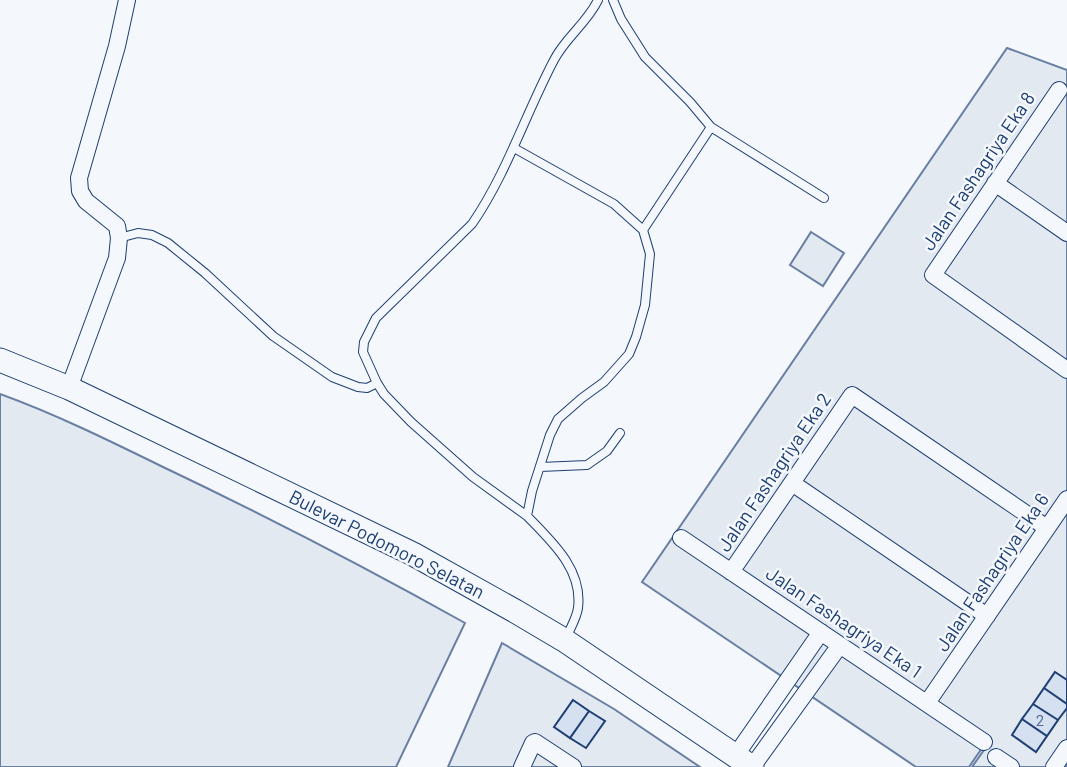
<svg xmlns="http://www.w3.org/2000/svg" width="1067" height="767" font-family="Barlow,sans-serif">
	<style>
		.green { fill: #e3e9f0; stroke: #687fa3; stroke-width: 2 }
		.building { fill: #d5e0f0; stroke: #1d3f73; stroke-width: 2 }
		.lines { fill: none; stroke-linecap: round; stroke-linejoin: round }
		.lane-casing { stroke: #1d3f73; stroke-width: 10 }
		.street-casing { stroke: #1d3f73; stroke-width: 18 }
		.secondary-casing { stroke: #1d3f73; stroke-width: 25 }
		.lane { stroke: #f4f7fb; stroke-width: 8 }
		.street { stroke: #f4f7fb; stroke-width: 16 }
		.secondary { stroke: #f4f7fb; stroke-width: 23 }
		.labels { text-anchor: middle; stroke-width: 5; stroke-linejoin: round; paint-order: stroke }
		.number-label { font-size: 16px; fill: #4b6792 }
		.street-label { font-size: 19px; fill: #1d3f73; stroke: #f4f7fb }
	</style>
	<rect width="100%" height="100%" fill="#f4f7fb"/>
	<path class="green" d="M1007,48l60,22v697h-95l19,-27 -2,-2 -20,29h-53l-274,-185z
		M811,232l33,21 -21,33 -33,-21z
		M0,394c55,20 108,46 161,72 103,49 204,101 304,157l-69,144h-396z
		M502,643l112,66 86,58h-252z"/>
	<path class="building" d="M1055,672l12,8v24l-23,-16z
		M1044,688l23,16v4l-9,12 -25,-16z
		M573,700l16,11 -19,27 -16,-11z
		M1033,704l25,16 -11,16 -25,-17z
		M589,711l16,10 -19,27 -16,-10z
		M1022,719l25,17 -11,16 -24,-17z"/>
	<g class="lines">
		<defs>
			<path id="lane" d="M613,0l8,19 24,38 45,45 21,25
				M514,148l100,56 29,26 7,24 -5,51 -9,32 -7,17 -25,28 -22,16 -24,21 -8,16 -18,56 -5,25c24,25 56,53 51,92 -1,9 -8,21 -12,30
				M643,230l68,-103 113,71
				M119,238l19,-5 14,2 16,8 37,30 68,63 59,41 26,10 9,1 10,-5
				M540,467l47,-2 20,-14 13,-18
				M527,516l-54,-39 -62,-55 -27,-28 -7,-11 -14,-31 1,-10 12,-24 96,-94c35,-51 53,-109 82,-164 11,-22 33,-37 44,-60"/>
			<path id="street" d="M1059,90l-126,185 134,95
				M995,183l72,50
				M69,388l48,-130 2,-20 -2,-12 -31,-25 -6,-10 -1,-13 38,-132 10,-46
				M792,483l195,133
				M681,538l303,204
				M731,572l121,-177 195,133
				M927,703l140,-204
				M736,755l85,-123
				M996,757l15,10
				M522,767l11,-24 2,-1 38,25
				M752,767l88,-122
				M1054,767l13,-19"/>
			<path id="secondary" d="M0,360l69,28 344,166 102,57 49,29 188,127"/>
		</defs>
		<use href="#lane" class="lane-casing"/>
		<use href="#street" class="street-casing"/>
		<use href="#secondary" class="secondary-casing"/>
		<use href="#lane" class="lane"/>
		<use href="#street" class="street"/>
		<use href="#secondary" class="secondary"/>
	</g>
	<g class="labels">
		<g class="number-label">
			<text x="1040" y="726">2</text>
		</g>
		<g class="street-label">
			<text transform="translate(978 171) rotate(-56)" y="7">Jalan Fashagriya Eka 8</text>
			<text transform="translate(774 472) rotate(-56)" y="7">Jalan Fashagriya Eka 2</text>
			<text transform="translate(387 544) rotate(27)" y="7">Bulevar Podomoro Selatan</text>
			<text transform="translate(992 572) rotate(-56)" y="7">Jalan Fashagriya Eka 6</text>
			<text transform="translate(844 622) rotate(34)" y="7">Jalan Fashagriya Eka 1</text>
		</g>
	</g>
</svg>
